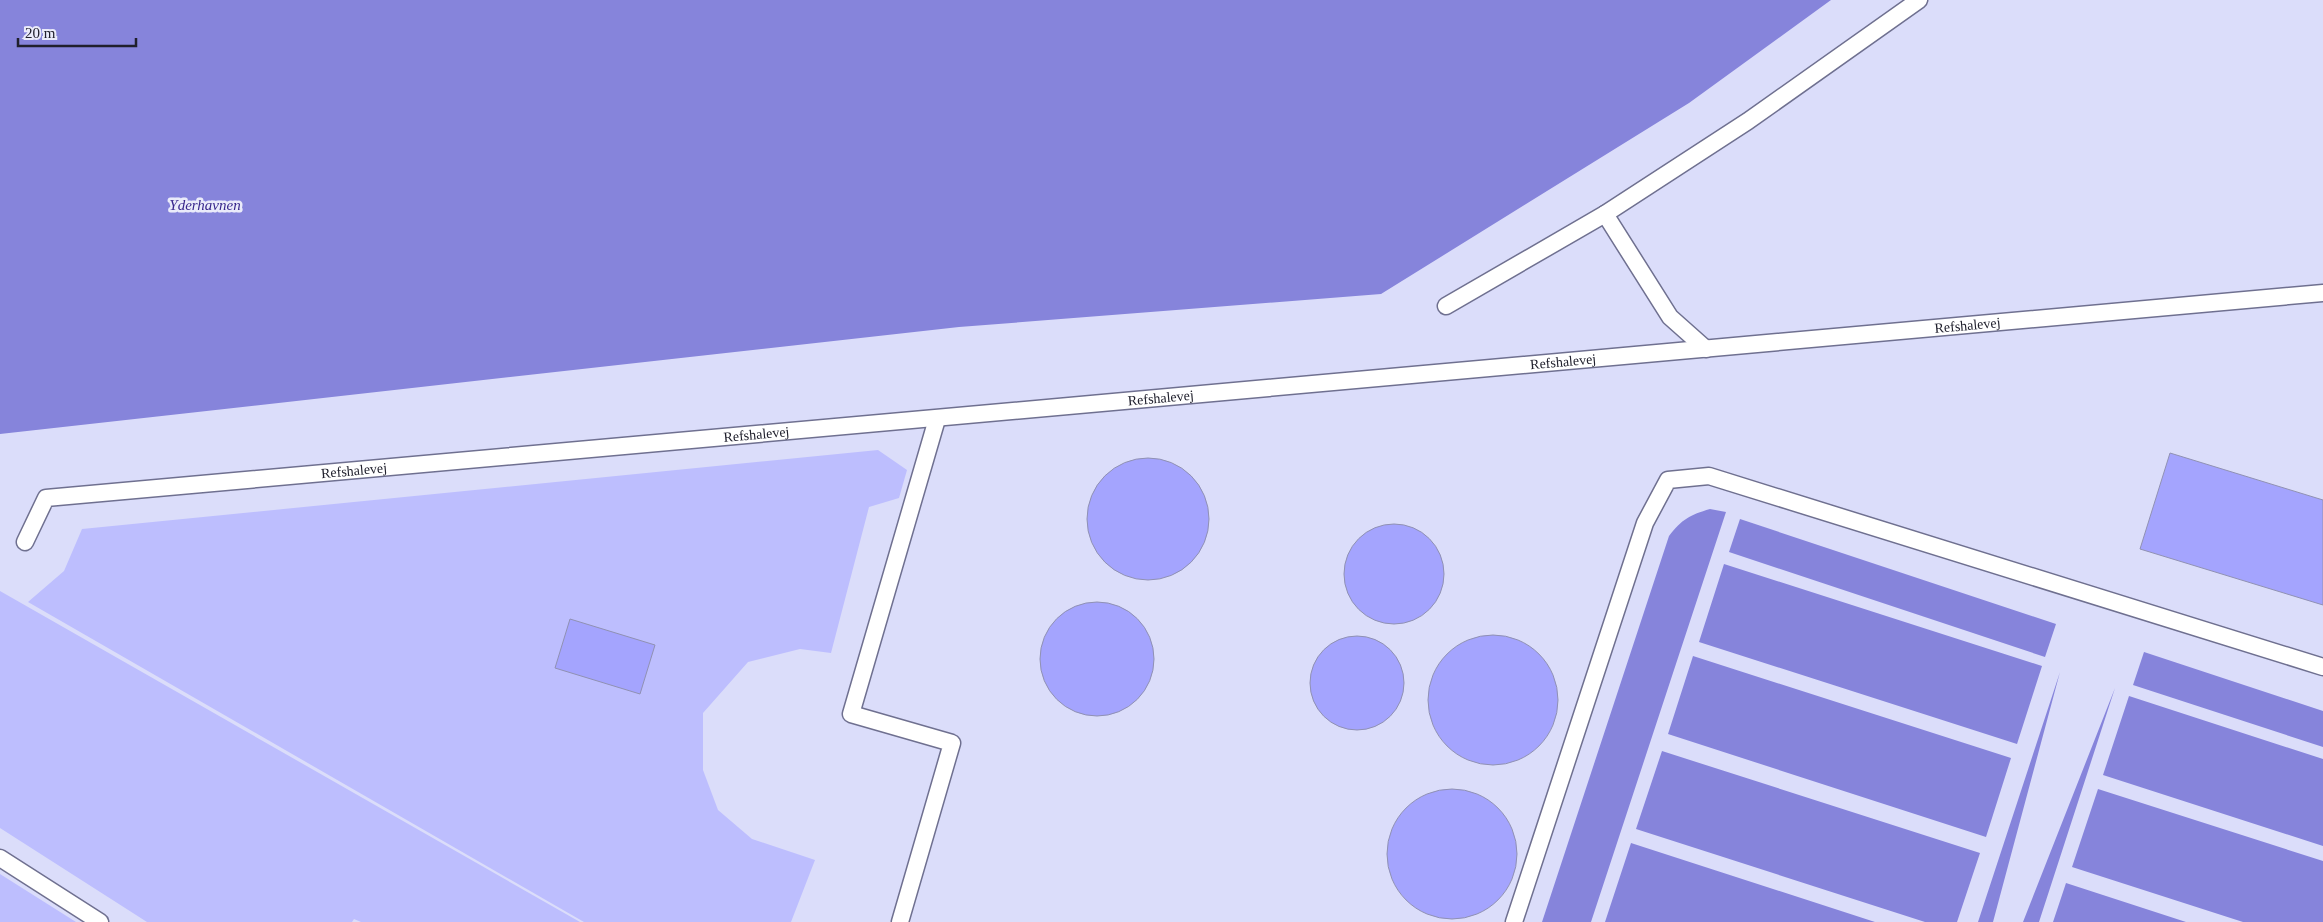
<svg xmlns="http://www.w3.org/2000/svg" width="2323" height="922" font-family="'Times New Roman',serif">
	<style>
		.green { fill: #bdbefe }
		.water { fill: #8684db }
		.building { fill: #a4a4fe; stroke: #9091b3 }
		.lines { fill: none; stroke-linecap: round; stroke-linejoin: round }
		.lane-casing { stroke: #6f7090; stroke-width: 19 }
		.lane { stroke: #fff; stroke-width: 16 }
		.labels { text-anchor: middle; stroke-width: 5; stroke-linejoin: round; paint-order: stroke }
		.street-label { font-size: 14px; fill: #20202d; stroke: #eaebfa }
		.water-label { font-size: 15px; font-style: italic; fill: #38278c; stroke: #eaebfa }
	</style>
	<rect width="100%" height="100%" fill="#dbddfa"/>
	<path class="green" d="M878,450l29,20 -8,28 -30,9 -38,146 -31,-4 -52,13 -45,51v57l15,40 34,29 63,21 -24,62h-207l-556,-320 36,-31 18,-42z
		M0,591l580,331h-219l-7,-3 -2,3h-205l-147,-94z
		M0,874l76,48h-76z"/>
	<path class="water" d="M0,0h1831l-142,103 -308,191 -422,33 -959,107z
		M1710,509l16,3 -135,410h-49l127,-386c13,-17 21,-21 41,-27z
		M1740,519l316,105 -11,33 -316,-105z
		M1724,564l318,102 -25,78 -318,-102z
		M2144,652l179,59v36l-190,-62z
		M1693,656l318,102 -25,79 -318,-103z
		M2060,672l-67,250h-15z
		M2115,688l-76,234h-16z
		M2129,696l194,63v87l-220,-71z
		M1662,751l318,102 -23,69h-32l-289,-93z
		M2098,789l225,72v61h-80l-171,-55z
		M1631,843l244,79h-270z
		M2066,883l120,39h-133z"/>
	<path class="building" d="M2170,453l153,47v105l-183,-56z
		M1087 519a61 61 0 1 1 122 0a61 61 0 1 1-122 0Z
		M1344 574a50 50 0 1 1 100 0a50 50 0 1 1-100 0Z
		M1040 659a57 57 0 1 1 114 0a57 57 0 1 1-114 0Z
		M570,619l85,26 -15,49 -85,-26z
		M1428 700a65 65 0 1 1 130 0a65 65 0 1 1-130 0Z
		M1310 683a47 47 0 1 1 94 0a47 47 0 1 1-94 0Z
		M1387 854a65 65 0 1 1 130 0a65 65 0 1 1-130 0Z"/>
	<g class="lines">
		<defs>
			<g id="lane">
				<path d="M1605,214l65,103 36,32"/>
				<path d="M1446,306l159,-92 143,-93 171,-121"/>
				<path id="s1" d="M25,542l21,-44 2277,-205"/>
				<path d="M0,858l100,64"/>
				<path d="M900,922l52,-179 -101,-29 86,-295"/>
				<path d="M1514,922l131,-399 23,-43 41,-4 614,191"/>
			</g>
		</defs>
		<use href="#lane" class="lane-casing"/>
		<use href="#lane" class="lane"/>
	</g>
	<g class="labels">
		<g class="street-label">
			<text dy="5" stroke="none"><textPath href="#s1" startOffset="1978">Refshalevej</textPath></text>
			<text dy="5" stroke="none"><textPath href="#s1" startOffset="1572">Refshalevej</textPath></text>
			<text dy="5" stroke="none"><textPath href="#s1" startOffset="1168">Refshalevej</textPath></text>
			<text dy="5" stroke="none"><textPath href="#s1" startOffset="762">Refshalevej</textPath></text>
			<text dy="5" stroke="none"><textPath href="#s1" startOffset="358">Refshalevej</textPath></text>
		</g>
		<g class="water-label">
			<text x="205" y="210">Yderhavnen</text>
		</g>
	</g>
	<path d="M18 38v8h118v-8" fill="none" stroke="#20202d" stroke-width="2.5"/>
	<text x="25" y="38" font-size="15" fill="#20202d" stroke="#eaebfa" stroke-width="4" paint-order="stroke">20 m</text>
</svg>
